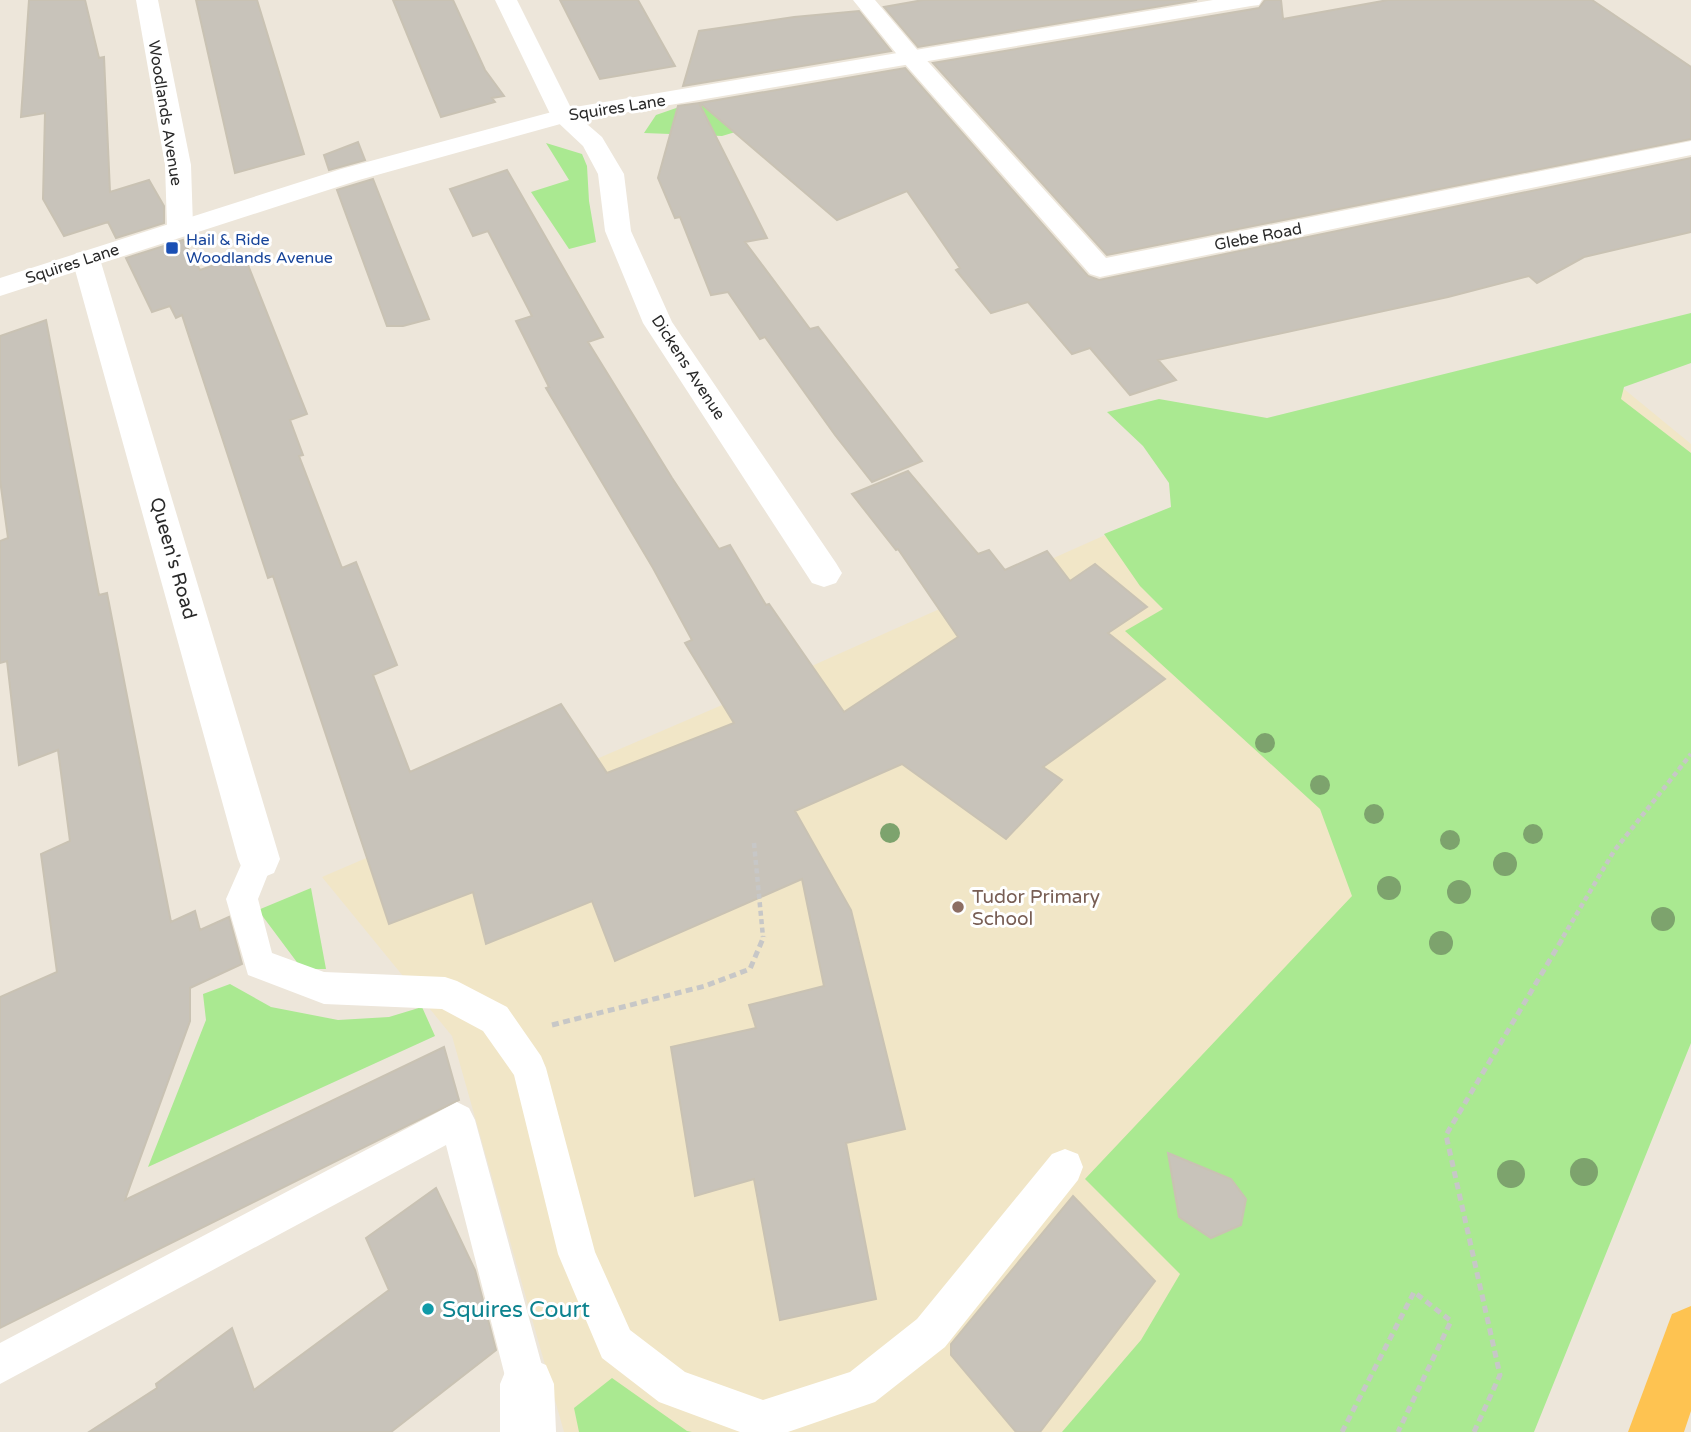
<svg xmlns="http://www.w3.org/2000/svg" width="1691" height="1432" font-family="'Varela Round',sans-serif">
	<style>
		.education { fill: #f1e6c7 }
		.green { fill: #aae991 }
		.building { fill: #c8c3ba; stroke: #c9c2b3; stroke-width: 2 }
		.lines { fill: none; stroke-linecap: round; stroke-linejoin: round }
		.path-far1 { stroke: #c7c7c7; stroke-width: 4.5; stroke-dasharray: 5 3.5; stroke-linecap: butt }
		.path { stroke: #c7c7c7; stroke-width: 5; stroke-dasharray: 7 4.5; stroke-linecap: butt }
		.service { fill: #fff; fill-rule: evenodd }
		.minor { fill: #fff; fill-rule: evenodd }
		.tertiary { fill: #fff; fill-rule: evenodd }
		.trunk { fill: #fec351; fill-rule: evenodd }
		.tree { fill: #7da36d }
		.transit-dot { fill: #1a4fb4; stroke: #fff; stroke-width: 2.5 }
		.education-dot { fill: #8d6e63; stroke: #fff; stroke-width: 2.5 }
		.culture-dot { fill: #0f9aa8; stroke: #fff; stroke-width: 2.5 }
		.labels { text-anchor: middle; stroke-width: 6; stroke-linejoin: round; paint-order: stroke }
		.far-street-label { font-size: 16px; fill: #292929; stroke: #fff }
		.far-transit-label { font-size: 16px; fill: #164399; stroke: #fff; text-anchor: start }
		.street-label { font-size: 19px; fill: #292929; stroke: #fff }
		.education-label { font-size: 19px; fill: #785e54; stroke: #fff; text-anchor: start }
		.near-culture-label { font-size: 23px; fill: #0d838f; stroke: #fff; text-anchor: start }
	</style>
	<rect width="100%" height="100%" fill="#ede6da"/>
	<path class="education" d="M1579,352l112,92v283l-415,705h-712l-112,-396 -130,-159 456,-196 334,-149z"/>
	<path class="green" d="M742,98l10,29 -30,9 -78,-3 12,-18 26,-9z
		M546,143l36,11 5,12 2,35 7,41 -27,7 -38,-57 38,-12z
		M1691,313v50l-67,24 -3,12 70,54v590l-157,389h-472l79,-92 39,-66 -95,-95 267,-283 -32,-87 -195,-178 38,-22 -23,-23 -36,-52 67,-27 -2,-24 -26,-37 -36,-34 52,-13 108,19z
		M311,888l15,81h-24l-44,-59z
		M230,984l41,23 67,13 51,-3 33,-10 13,29 -287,131 58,-147 -3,-26z
		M612,1378l75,53 5,1h-113l-5,-24z"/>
	<path class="building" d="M29,0h56l14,58 5,-1 6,135 39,-12 15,26v17l-48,15 -8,-16 -44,14 -21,-37 2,-86 -24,4z
		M196,0h61l47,154 -69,19z
		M393,0h60l32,70 19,26 -12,2 3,4 -54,15z
		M560,0h78l37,66 -75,13z
		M923,0h274l-279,47 -34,-40z
		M1265,0h16l2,19 105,-19h204l99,67v72l-584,116 -174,-192 326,-55z
		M859,11l32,40 -208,35 16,-55 95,-14z
		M905,68l183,208 11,4 592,-122v74l-107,25 -47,26 -8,-7 -81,21 -290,63 18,20 -46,15 -40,-47 -18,6 -44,-52 -37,11 -35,-43 4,-2 -53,-77 -70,29 -137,-117z
		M699,103l68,135 -22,4 65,87 8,-2 104,134 -50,21 -37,-47 -70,-98 -5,2 -32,-47 -17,3 -31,-78 -5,1 -17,-40 20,-72z
		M358,142l7,18 -36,10 -5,-15z
		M507,170l96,167 -15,5 84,136 47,71 11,-4 36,60 3,-1 75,108 114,-75 -60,-88 -2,1 -44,-56 56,-23 70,83 11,-4 16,20 42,-19 23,30 25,-17 52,43 -39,26 57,46 -122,88 19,13 -56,59 -104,-75 -107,47 56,99 54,219 -59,14 30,156 -96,21 -26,-141 -59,17 -24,-149 85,-19 -7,-23 75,-19 -22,-107 -187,82 -23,-60 -106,43 -13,-52 -84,32 -116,-348 -5,2 -86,-263 -6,3 -6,-12 -18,6 -26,-54 57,-18 17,30 44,-15 63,159 -17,6 13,35 -4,1 43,112 14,-6 41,103 -24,10 37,97 151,-68 46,69 127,-50 -49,-80 7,-3 -39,-72 -107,-180 3,-1 -33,-66 16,-5 -44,-85 -15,5 -23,-47z
		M373,179l26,66 30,74 -26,7h-16l-50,-136z
		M46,320l53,275 8,-2 64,329 24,-11 5,19 29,-13 13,47 -52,24v33l-65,179 319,-153 15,53 -459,228v-331l57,-25 -16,-118 29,-13 -12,-91 -39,15 -12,-104 -7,2v-122l8,-3 -8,-58v-144z
		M1168,1153l63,26 15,20 -5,26 -30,13 -32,-21z
		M436,1188l39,82 21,80 -105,82h-302l68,-44 -1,-4 76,-56 22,62 135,-100 -23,-52z
		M1073,1196l82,85 -115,151h-24l-65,-77v-11z"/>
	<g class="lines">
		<path class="path-far1" d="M754,843l9,94
			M1563,937l51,-86 77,-97"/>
		<path class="path" d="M552,1025l153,-39 45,-17 14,-33
			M1342,1432l72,-140 37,29 -53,111
			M1474,1432l26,-57 -54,-240 118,-199"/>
		<path class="service" d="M259,845l11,4 4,10 -16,40 14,54 52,19 121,5 12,4 50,26 34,49 5,12 49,184 35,78 55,42 78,28 87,-28 67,-53 135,-165 13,-5 13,5 5,13 -5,13 -133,167 -70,55 -87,30h-48l-81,-30 -57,-44 -44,-104 -44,-179 -31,-44 -41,-22 -118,-5 -76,-29 -22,-76 22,-50z
			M457,1102l12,6 6,12 72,264 -6,14 -14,6 -14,-6 -6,-14 -61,-239 -446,239v-41z"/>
		<path class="minor" d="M136,0h22l33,165 2,61 -4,6 -9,2 -9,-2 -4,-6 -2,-61z
			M495,0h22l56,112 29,25 22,37 7,57 41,91 164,241 6,10 -6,10 -12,4 -12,-4 -169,-260 -38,-92 -7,-57 -15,-28 -32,-30z
			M853,0h22l45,53 186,205 585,-117v14l-591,122 -10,-3 -186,-211z
			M86,251l10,2 4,6 180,600 -6,14 -15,6 -15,-6 -6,-14 -166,-600 4,-6z
			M527,1357l19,8 8,19 2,48h-56v-48l8,-19z"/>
		<path class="tertiary" d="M1213,0h49l-3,5 -8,1 -687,117 -205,57 -359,116v-18l341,-109 222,-60z"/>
		<path class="trunk" d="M1691,1306v105l-7,21h-56l44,-118z"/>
	</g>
	<g class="tree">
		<circle cx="1265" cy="743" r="10"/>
		<circle cx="1320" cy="785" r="10"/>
		<circle cx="1374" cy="814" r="10"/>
		<circle cx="890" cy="833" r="10"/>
		<circle cx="1533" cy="834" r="10"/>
		<circle cx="1450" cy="840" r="10"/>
		<circle cx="1505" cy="864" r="12"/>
		<circle cx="1389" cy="888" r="12"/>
		<circle cx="1459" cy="892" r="12"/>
		<circle cx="1663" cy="919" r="12"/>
		<circle cx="1441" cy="943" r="12"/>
		<circle cx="1584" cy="1172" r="14"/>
		<circle cx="1511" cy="1174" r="14"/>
	</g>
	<rect class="transit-dot" x="165" y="241" width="14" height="14" rx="3.5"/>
	<circle class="education-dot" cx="958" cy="907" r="7"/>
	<circle class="culture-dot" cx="428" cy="1309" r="7"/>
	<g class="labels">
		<g class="far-street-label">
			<text transform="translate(617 107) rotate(-9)" y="6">Squires Lane</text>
			<text transform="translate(166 113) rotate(81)" y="6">Woodlands Avenue</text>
			<text transform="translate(1258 236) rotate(-11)" y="6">Glebe Road</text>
			<text transform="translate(72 263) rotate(-18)" y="6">Squires Lane</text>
			<text transform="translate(689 367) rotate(57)" y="6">Dickens Avenue</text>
		</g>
		<g class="far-transit-label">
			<text x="186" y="245">Hail &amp; Ride<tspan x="186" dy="18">Woodlands Avenue</tspan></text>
		</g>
		<g class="street-label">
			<text transform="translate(174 558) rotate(74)" y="7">Queen's Road</text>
		</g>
		<g class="education-label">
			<text x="972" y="903">Tudor Primary<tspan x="972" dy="22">School</tspan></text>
		</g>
		<g class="near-culture-label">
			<text x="442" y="1317">Squires Court</text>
		</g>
	</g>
</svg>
